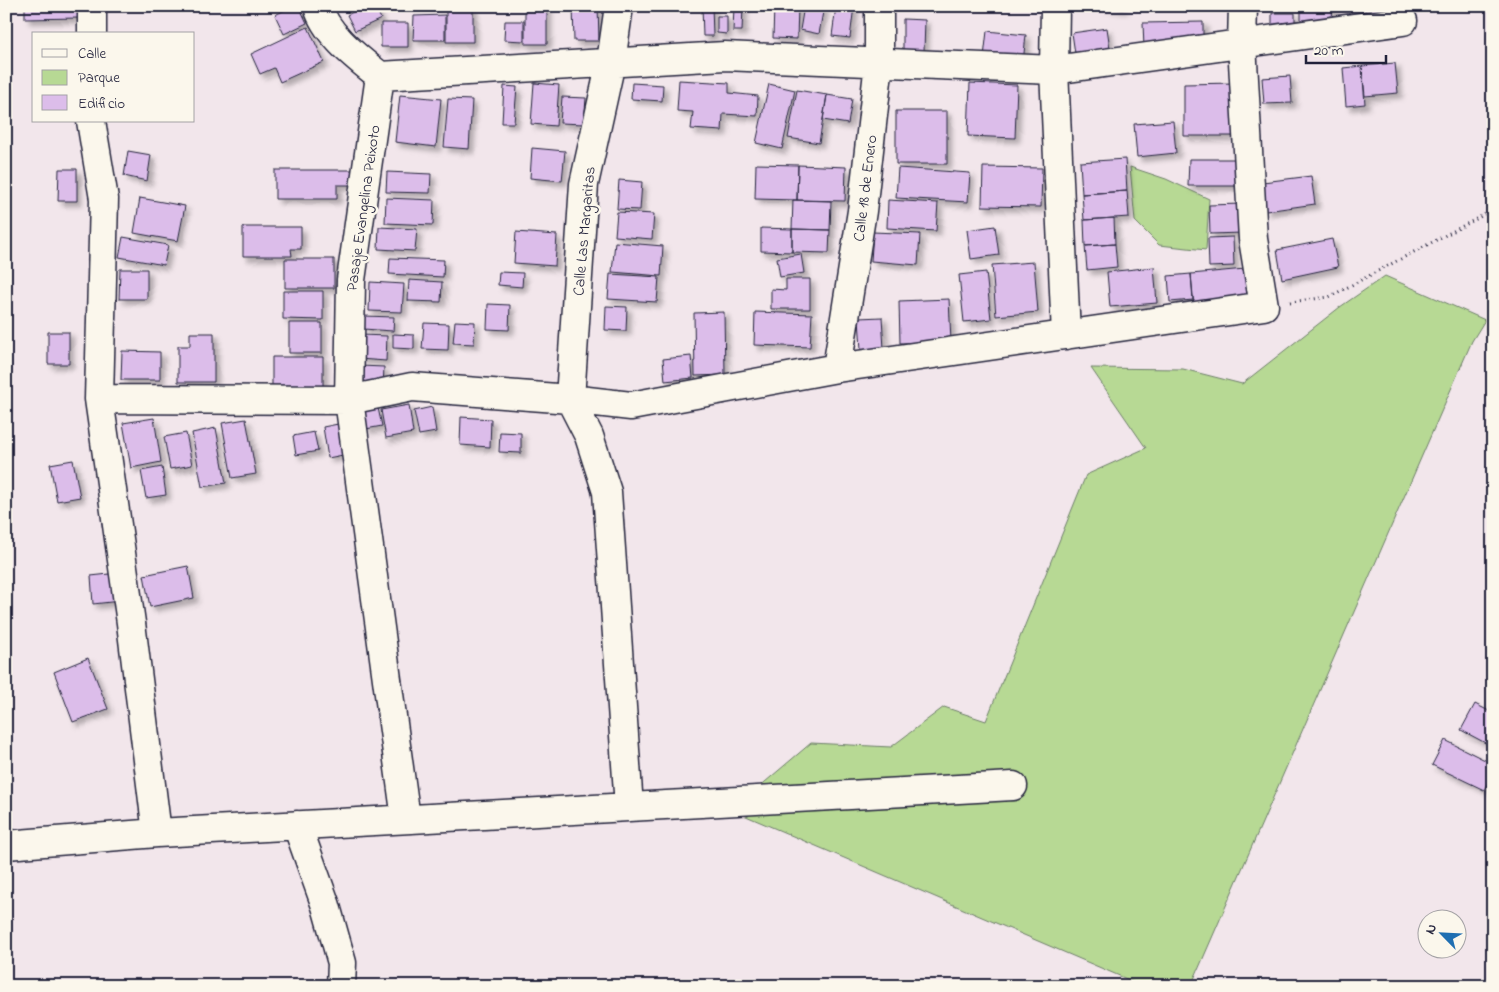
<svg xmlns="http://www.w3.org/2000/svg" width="1499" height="992" font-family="'Indie Flower',sans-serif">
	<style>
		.green { fill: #b7d994; stroke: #6c7e68 }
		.building { fill: #dcbdea; stroke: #22223b; filter: url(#shadow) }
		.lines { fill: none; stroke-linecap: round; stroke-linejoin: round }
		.minor-casing { stroke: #22223b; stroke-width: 31 }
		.path { stroke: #22223b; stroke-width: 3; stroke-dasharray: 1 4; stroke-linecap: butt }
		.minor { stroke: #fbf7ec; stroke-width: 28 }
		.labels { text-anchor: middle; stroke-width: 5; stroke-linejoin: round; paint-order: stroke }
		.street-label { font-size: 16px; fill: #22223b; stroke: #fbf7ec }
	</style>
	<defs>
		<filter id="shadow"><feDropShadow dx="4.5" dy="4.5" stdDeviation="2.5" flood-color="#0004"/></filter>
	</defs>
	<rect width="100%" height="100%" fill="#f2e6eb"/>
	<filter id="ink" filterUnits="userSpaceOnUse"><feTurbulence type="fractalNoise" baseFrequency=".02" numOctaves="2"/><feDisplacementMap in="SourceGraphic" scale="10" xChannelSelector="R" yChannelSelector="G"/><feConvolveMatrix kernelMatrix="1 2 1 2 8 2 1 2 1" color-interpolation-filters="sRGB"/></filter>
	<g filter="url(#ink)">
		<path class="green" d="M1130,167l36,12 43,20 -3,51 -47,-5 -24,-24z
			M1385,276l100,44 -13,21 -281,645h-48l-411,-176 79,-67 80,4 53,-40 42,14 100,-246 60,-27 -55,-80 92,1 59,15 98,-77z"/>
		<path class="building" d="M25,6h54v12l-54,1z
			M293,6h6l8,17 -23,11 -9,-19z
			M365,6h10l6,13 -26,12 -8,-16z
			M446,6h27v36h-27z
			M525,6h22v38h-22z
			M573,6h25l1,35h-25z
			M702,6h10l1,30h-10z
			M734,6h9l-1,25h-9z
			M774,6h24l-1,33 -24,-1z
			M804,6h20l-5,28 -19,-4z
			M836,6h18l-4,32 -18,-2z
			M1100,6h23v3z
			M1301,6h31l1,24h-32z
			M1365,6h21v14h-21z
			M1272,13h23v21l-23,1z
			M445,15v25h-32l1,-24z
			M717,16h10v18l-10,-1z
			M903,19l22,1 -1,31h-21z
			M505,21h19v20l-20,-1z
			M1203,22v26h-59l-1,-25z
			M381,23h27v24h-27z
			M308,27l16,35 -44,20 -6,-14 -14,6 -9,-20z
			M1107,28l4,27 -35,5 -4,-27z
			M987,31l39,4 -3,27 -39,-5z
			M1395,63l3,30 -33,3 -3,-30z
			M1362,66l3,38 -19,2 -3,-38z
			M1290,76l2,27 -28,1 -2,-26z
			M679,80l50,3v10l29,3 -1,20 -34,-2 -1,17 -31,-2 2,-17 -16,-1z
			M534,83l25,2 -3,41 -25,-2z
			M632,83l31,2 -1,16 -31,-2z
			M970,83l47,2 -2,53 -47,-2z
			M1235,83v53h-51v-52z
			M769,84l26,6 -13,59 -26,-6z
			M504,86l13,1 -3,36h-12z
			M797,90l30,5 -8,48 -31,-5z
			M400,95l41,4 -5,48 -41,-5z
			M827,95l25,4 -4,25 -25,-4z
			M562,97l24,1 -2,26 -24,-1z
			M448,99l24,1 -3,49 -25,-2z
			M896,111h51v53h-51z
			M1173,121l3,32 -39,4 -3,-33z
			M532,148l33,3 -3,30 -32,-3z
			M128,151l23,4 -4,26 -23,-5z
			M1125,159l2,32 -45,3 -2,-32z
			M1189,159h49l-1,27h-49z
			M756,164l42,1 -1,35 -42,-1z
			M798,165l48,2 -1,34 -48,-1z
			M983,167l59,1 -1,39 -59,-1z
			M898,168l72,5 -2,29 -72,-4z
			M59,169h18v32h-19z
			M275,170h77l-1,15h-14v14h-62z
			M387,172l44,2 -1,19 -44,-1z
			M1311,176l4,28 -49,7 -3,-29z
			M619,180l23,2 -2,28 -23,-1z
			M1127,191l2,26 -45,3 -2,-26z
			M140,198l45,8 -7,35 -44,-8z
			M386,198l48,2 -1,25 -48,-2z
			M793,200l38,1 -1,29 -38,-1z
			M888,200l50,3 -2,28 -49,-3z
			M1241,204l1,29 -32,1 -1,-29z
			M617,212l37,2 -2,25 -37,-3z
			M1114,218l1,26 -30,2 -1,-26z
			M995,226l4,29 -28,4 -4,-29z
			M243,227h58v22h-10l1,7h-49z
			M379,227l38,2 -2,22 -37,-2z
			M761,228l31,1v23l-31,-1z
			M792,229l38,1 -1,23 -37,-1z
			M516,232l41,3 -2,31 -41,-3z
			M873,232l47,2 -2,31 -47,-4z
			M123,237l45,8 -4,20 -45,-8z
			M1233,237l1,29 -25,1 -1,-29z
			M1332,239l6,28 -56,12 -5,-29z
			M615,242l48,4 -2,30 -49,-4z
			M1115,244l2,23 -30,3 -2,-24z
			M801,254l3,19 -24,4 -3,-19z
			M390,258l54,2 -1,17 -54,-3z
			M285,259h49v29h-49z
			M1034,262l4,50 -42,4 -4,-51z
			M1154,267l3,36 -47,4 -3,-35z
			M120,269h27v30h-28z
			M1245,269l3,33 -54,5 -3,-33z
			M499,272l24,1 -1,14 -24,-2z
			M986,272l5,47 -27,3 -5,-47z
			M610,274l49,3 -2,25 -49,-3z
			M1191,274l2,26 -23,2 -2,-26z
			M786,279h24v30h-39v-20l15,1z
			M409,280l33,2 -1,20 -33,-1z
			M370,282l34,2 -2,28 -33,-1z
			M283,291h40v29l-40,-1z
			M949,299l2,43 -51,1 -1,-42z
			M488,304l22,1 -1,25 -22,-1z
			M606,306l21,1 -1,24 -21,-1z
			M724,312l1,63 -30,1 -1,-63z
			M755,312l57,2 -2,33 -56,-2z
			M364,316l30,1 -1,14 -30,-2z
			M882,317l2,32 -23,1 -2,-32z
			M455,321l20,1 -1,22 -21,-1z
			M289,323h33v30h-33z
			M424,323l25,1 -1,26 -26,-1z
			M48,332h21v32h-21z
			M190,333h24v49h-36v-36h12z
			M393,334l21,1v14l-21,-1z
			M361,335l26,1 -1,25 -27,-2z
			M122,351l38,1v28h-39z
			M691,356l2,22 -28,3 -2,-22z
			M272,357h51v29h-51z
			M360,366l24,1 -1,21 -24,-1z
			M409,405l4,28 -27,5 -5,-28z
			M432,407l4,25 -17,3 -5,-24z
			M378,408l4,18 -16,3 -3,-18z
			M461,417l30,2 -1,28 -30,-2z
			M154,418l7,44 -30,6 -8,-45z
			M246,419l10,55 -24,4 -10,-55z
			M348,422l5,31 -25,5 -5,-31z
			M216,428l10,55 -24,4 -10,-54z
			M314,432l4,19 -22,4 -3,-19z
			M500,432l21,1v20l-22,-1z
			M186,433l6,32 -22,4 -6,-32z
			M73,460l7,37 -23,4 -7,-37z
			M162,467l4,28 -20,3 -5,-27z
			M188,566l6,32 -44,9 -6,-32z
			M118,573l2,28 -27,3 -2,-28z
			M88,658l20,51 -35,13 -19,-50z
			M1475,704l18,9v34l-32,-17z
			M1445,740l48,24v8l-9,18 -52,-25z"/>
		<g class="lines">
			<defs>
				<path id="minor" d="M318,6c7,28 41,53 62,70l345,-20 329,14 349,-49
					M619,6l-8,56 -27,122 -14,215 19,37 18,56 22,315
					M1055,6l-1,64 12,265
					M92,34v-28
					M380,76l-29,204 -2,120 57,419
					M837,368l25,-157 17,-148v-57
					M99,399l250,1 63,-13 158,12 61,7 206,-38 427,-62 -11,-67 -11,-195 1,-38
					M297,825l29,81 16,57 -1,23
					M157,833l856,-47
					M6,845l151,-12 -26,-210 -32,-224 5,-200 -13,-78"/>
			</defs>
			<use href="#minor" class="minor-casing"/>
			<path class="path" d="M1290,302l39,-5 164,-87"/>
			<use href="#minor" class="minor"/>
		</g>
	</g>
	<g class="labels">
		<g class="street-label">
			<text transform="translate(864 188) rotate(-83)" y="6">Calle 18 de Enero</text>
			<text transform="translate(362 208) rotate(-82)" y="6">Pasaje Evangelina Peixoto</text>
			<text transform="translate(583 231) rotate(-85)" y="6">Calle Las Margaritas</text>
		</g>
	</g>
	<rect width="1499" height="992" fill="none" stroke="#fbf7ec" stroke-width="25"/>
	<rect x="12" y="12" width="1474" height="967" fill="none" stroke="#22223b" stroke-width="2" filter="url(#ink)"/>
	<rect x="32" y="32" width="162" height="90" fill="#fbf7ec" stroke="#a4a2a5"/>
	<rect x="42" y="49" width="25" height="8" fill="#fbf7ec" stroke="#a4a2a5"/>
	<text x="78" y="58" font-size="15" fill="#22223b">Calle</text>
	<rect x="42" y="70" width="25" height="15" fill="#b7d994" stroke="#a4a2a5"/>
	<text x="78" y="82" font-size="15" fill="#22223b">Parque</text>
	<rect x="42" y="95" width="25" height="15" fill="#dcbdea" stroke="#a4a2a5"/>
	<text x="78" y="108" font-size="15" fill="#22223b">Edificio</text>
	<g transform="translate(1442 934) rotate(294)"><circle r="24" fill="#fbf7ec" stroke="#a4a2a5"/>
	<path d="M0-4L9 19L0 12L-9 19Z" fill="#1f6fb2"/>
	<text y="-8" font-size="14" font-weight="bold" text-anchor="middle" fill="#22223b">N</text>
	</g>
	<path d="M1306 55v8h80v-8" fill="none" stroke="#22223b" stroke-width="2.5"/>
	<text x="1314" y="55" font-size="15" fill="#22223b" stroke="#fbf7ec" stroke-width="4" paint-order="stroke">20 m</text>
</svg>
